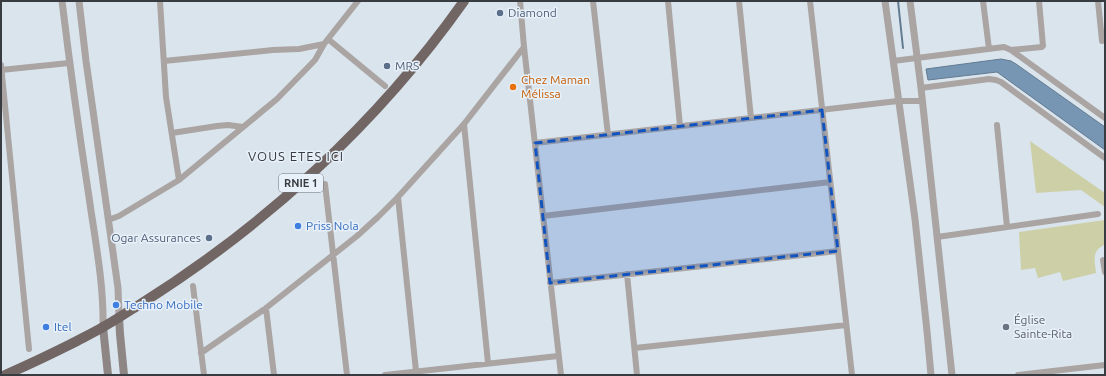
<svg xmlns="http://www.w3.org/2000/svg" width="1106" height="376" font-family="Ubuntu,sans-serif">
	<style>
		.green { fill: #cdd0a7 }
		.water { fill: #7696b4; stroke: #637b91 }
		.lines { fill: none; stroke-linecap: round; stroke-linejoin: round }
		.stream { stroke: #637b91; stroke-width: 2 }
		.minor { stroke: #aaa4a3; stroke-width: 6 }
		.tertiary { stroke: #aaa4a3; stroke-width: 7 }
		.secondary { stroke: #8e8684; stroke-width: 8 }
		.trunk { stroke: #726664; stroke-width: 10 }
		.marked { fill: #1154bf; fill-opacity: 0.2; stroke: #1154bf; stroke-width: 3; stroke-dasharray: 8 5; stroke-linejoin: round }
		.service-dot { fill: #5c6f8a; stroke: #e8f1fa; stroke-width: 1.5 }
		.food-dot { fill: #e8710a; stroke: #e8f1fa; stroke-width: 1.5 }
		.shop-dot { fill: #3f7fe0; stroke: #e8f1fa; stroke-width: 1.5 }
		.worship-dot { fill: #6b7280; stroke: #e8f1fa; stroke-width: 1.5 }
		.labels { text-anchor: middle; stroke-width: 3; stroke-linejoin: round; paint-order: stroke }
		.shield { fill: #e8f1fa; stroke: #6d7278; stroke-width: 1 }
		.shield-label { font-size: 11px; font-weight: bold; fill: #383c40 }
		.service-label { font-size: 12px; fill: #4e5e75; stroke: #e8f1fa; text-anchor: start }
		.food-label { font-size: 12px; fill: #c56008; stroke: #e8f1fa; text-anchor: start }
		.shop-label { font-size: 12px; fill: #366cbe; stroke: #e8f1fa; text-anchor: start }
		.worship-label { font-size: 12px; fill: #5b616d; stroke: #e8f1fa; text-anchor: start }
		.neighbourhood-label { font-size: 13px; letter-spacing: 1px; fill: #383c40; stroke: #e8f1fa }
	</style>
	<rect width="100%" height="100%" fill="#dae4ed"/>
	<path class="green" d="M1030,141l75,52v14l-24,-17 -45,3z
		M1105,220v25h-1c-13,7 -9,15 -8,28l-33,8 -3,-9 -22,6 -3,-10 -14,2 -2,-38z"/>
	<path class="water" d="M1001,59l10,2 5,3 89,63v23l-108,-78 -69,8 -2,-11z"/>
	<g class="lines">
		<path class="stream" d="M898,1l5,47"/>
		<path class="minor" d="M160,1l6,96 13,83
			M520,1l4,46 37,328
			M593,1l15,134
			M668,1l12,125
			M739,1l12,117
			M810,1l42,374
			M983,1l6,48
			M1098,1l4,40
			M328,39l57,47
			M1011,50l31,-3 1,-1 -4,-45
			M164,61l109,-11 26,-1 25,-5
			M893,61l111,-14 7,3 94,68
			M1,65l28,284
			M1,70l68,-7
			M921,88l68,-9 7,1 5,2 104,76
			M464,124l24,239
			M997,125l10,102
			M172,133l45,-7 11,-1 15,2
			M535,143l363,-42h24
			M325,184l22,191
			M398,197l18,174
			M543,216l287,-34
			M108,220l11,-4 60,-36 98,-81 38,-39 9,-16 34,-43
			M937,237l161,-23
			M1103,260l2,12
			M627,274l10,101
			M550,283l288,-32
			M193,286l11,89
			M266,308l8,67
			M635,348l211,-23
			M201,353l65,-45 91,-72 21,-19 20,-20 66,-73 60,-77
			M385,375l173,-19
			M1018,375l87,-10"/>
		<path class="tertiary" d="M62,1c8,66 17,131 27,196 6,43 15,87 14,130
			M79,1l7,60 32,227 1,29
			M885,1l30,218 12,112 4,44
			M910,1l11,87 31,287"/>
		<path class="secondary" d="M119,317l1,17 4,41
			M103,327l5,48"/>
		<path class="trunk" d="M5,375c23,-10 44,-20 66,-31 11,-6 22,-11 32,-17 13,-7 24,-15 36,-22 126,-79 239,-182 325,-304"/>
	</g>
	<path class="marked" d="M822,110l16,141 -288,32 -15,-140z"/>
	<g class="service-dot">
		<circle cx="500" cy="13" r="4"/>
		<circle cx="387" cy="66" r="4"/>
		<circle cx="209" cy="238" r="4"/>
	</g>
	<circle class="food-dot" cx="513" cy="87" r="4"/>
	<g class="shop-dot">
		<circle cx="298" cy="226" r="4"/>
		<circle cx="116" cy="305" r="4"/>
		<circle cx="46" cy="327" r="4"/>
	</g>
	<circle class="worship-dot" cx="1006" cy="327" r="4"/>
	<g class="labels">
		<rect class="shield" x="279" y="174" width="44" height="18" rx="3"/>
		<g class="shield-label">
			<text x="301" y="187">RNIE 1</text>
		</g>
		<g class="service-label">
			<text x="508" y="17">Diamond</text>
			<text x="395" y="70">MRS</text>
			<text x="201" y="242" text-anchor="end">Ogar Assurances</text>
		</g>
		<g class="food-label">
			<text x="521" y="84">Chez Maman<tspan x="521" dy="14">Mélissa</tspan></text>
		</g>
		<g class="shop-label">
			<text x="306" y="230">Priss Nola</text>
			<text x="124" y="309">Techno Mobile</text>
			<text x="54" y="331">Itel</text>
		</g>
		<g class="worship-label">
			<text x="1014" y="324">Église<tspan x="1014" dy="14">Sainte-Rita</tspan></text>
		</g>
		<g class="neighbourhood-label">
			<text x="296" y="161">VOUS ETES ICI</text>
		</g>
	</g>
	<rect width="1106" height="376" fill="none" stroke="#383c40" stroke-width="4"/>
</svg>
